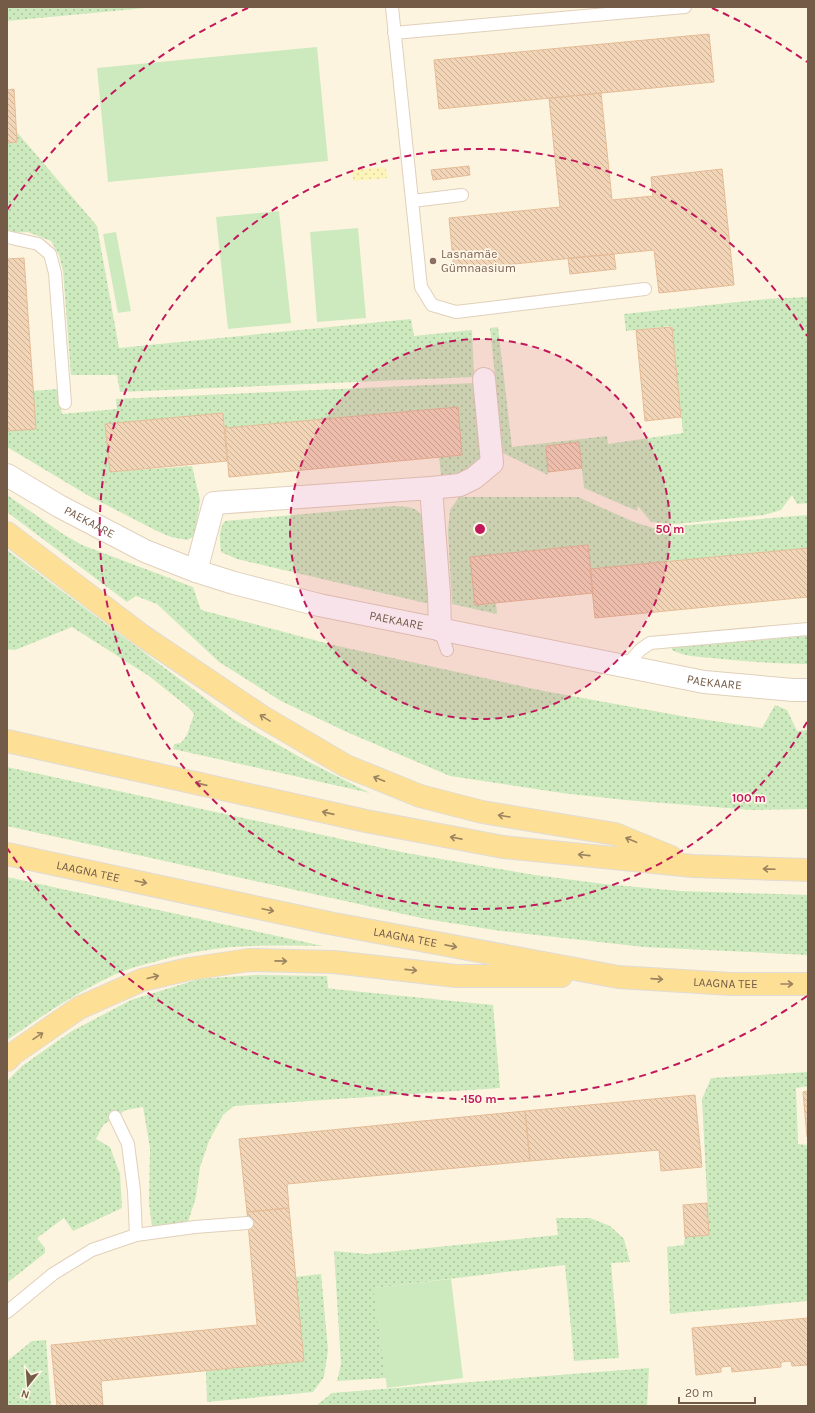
<svg xmlns="http://www.w3.org/2000/svg" width="815" height="1413" font-family="Karla,sans-serif">
	<style>
		.green { fill: url(#green-dots) }
		.sand { fill: url(#sand-dots) }
		.pitch { fill: #cceabe }
		.building { fill: url(#building-back-hatch); stroke: #e5bc97 }
		.lines { fill: none; stroke-linecap: round; stroke-linejoin: round }
		.service-casing { stroke: #e1d0bb; stroke-width: 14 }
		.minor-casing { stroke: #e1d0bb; stroke-width: 24 }
		.tertiary-casing { stroke: #e1d0bb; stroke-width: 24 }
		.primary-casing { stroke: #e0dbd7; stroke-width: 24 }
		.service { stroke: #fff; stroke-width: 12 }
		.minor { stroke: #fff; stroke-width: 22 }
		.tertiary { stroke: #fff; stroke-width: 22 }
		.primary { stroke: #fde096; stroke-width: 22 }
		.oneway { stroke: #9c835f }
		.ring { fill: none; stroke: #c2185b; stroke-width: 2; stroke-dasharray: 7 5 }
		.education-dot { fill: #8d6e63; stroke: #fff7e6; stroke-width: 1.5 }
		.labels { text-anchor: middle; stroke-width: 3.5; stroke-linejoin: round; paint-order: stroke }
		.education-label { font-size: 12px; fill: #785e54; stroke: #fff7e6; text-anchor: start }
		.street-label { font-size: 12px; fill: #735b47; stroke: #fff7e6 }
		.centre { fill: #c2185b; stroke: #fff7e6; stroke-width: 2 }
		.ring-label { font-size: 12px; text-anchor: middle; font-weight: bold; fill: #c2185b; stroke: #fff7e6; stroke-width: 3.5; stroke-linejoin: round; paint-order: stroke }
	</style>
	<defs>
		<pattern id="green-dots" width="8" height="8" patternUnits="userSpaceOnUse"><rect width="8" height="8" fill="#cceabe"/><path d="M2 2h.1M6 6h.1" fill="none" stroke="#aac19c" stroke-width="1.8" stroke-linecap="round"/></pattern>
		<pattern id="sand-dots" width="8" height="8" patternUnits="userSpaceOnUse"><rect width="8" height="8" fill="#fdf4b9"/><path d="M2 2h.1M6 6h.1" fill="none" stroke="#dcd3a0" stroke-width="1.8" stroke-linecap="round"/></pattern>
		<pattern id="building-back-hatch" width="6" height="6" patternUnits="userSpaceOnUse"><rect width="6" height="6" fill="#f2d4b6"/><path d="M-1 5l2 2M0 0l6 6M5-1l2 2" fill="none" stroke="#c8af96"/></pattern>
	</defs>
	<rect width="100%" height="100%" fill="#fdf4df"/>
	<path class="green" d="M7,7h149l-149,14z
		M16,131l81,95 22,122 292,-29 3,17 58,-6 2,47 -354,15 -3,-17h-46l-8,-104 -4,-16 -8,-14 -23,-9 -21,1v-90z
		M808,297v206l-11,1 -5,-9 -11,15 -17,5 -87,9 -26,-2 -13,-16 -1,5 -53,-23 -5,-46 -33,4 2,29 -45,-22 -13,-125 8,-1 14,120 95,-11 1,8 75,-11 -11,-107 -46,5 -2,-17 143,-15z
		M474,383l7,76 -5,8 -17,6 -18,2 -2,-18 23,-2 -4,-48 -233,21 -2,-15 -118,11 5,48 82,-6 8,34 -5,36 -8,4 -16,-3 -14,-6 -68,-35 -82,-49v-16l26,-40 25,-2 4,25 55,-5 -1,-10z
		M7,495l56,39 19,11 111,42 8,23 132,35 211,46 143,26 75,11 13,-23 12,5 10,21 11,-1v79l-56,1 -127,-10 -63,-7 -112,-17 -101,-43 -68,-32 -62,-39 -62,-58 -21,-8 -9,6 -120,-90z
		M459,497h119l56,25 19,6 155,-13v33l-218,21 -2,-24 -118,12 26,46 1,11 -45,-10 -4,-73 2,-21z
		M394,506c17,1 23,0 32,16l6,78 -7,3 -188,-44 -16,-7c-1,-10 -3,-23 4,-31z
		M7,550l226,169 72,41 65,33 -197,-44 1,-5 7,-1 6,-8 7,-21 -5,-6 -40,-32 -77,-49 -57,23 -8,-1z
		M808,636v28c-32,0 -64,-3 -96,-6 -13,-1 -29,-2 -40,-8v-2l3,-1z
		M7,767l399,86 129,22 69,9 76,7 128,4v60l-164,-8 -143,-16 -75,-12 -419,-93z
		M7,877l316,69c-35,0 -74,-2 -109,3 -21,3 -40,7 -60,13 -13,3 -26,7 -38,12 -39,18 -74,42 -109,66z
		M257,975l70,1 1,12 5,1 160,16 7,83 -266,18 -11,9 -14,26 -9,26 -4,30 -8,25 -36,5 -3,-24 1,-55 -7,-41 -17,3 -23,15 -7,14 14,8 10,27 2,34 -49,23 -9,-13 -27,20 8,10v5l-38,30v-202l15,-15 50,-35 59,-31 68,-21z
		M808,1072v14l-12,2 2,56 10,1v156l-138,13 -3,-67 17,-2 1,-8 24,-2 -7,-136 9,-21z
		M556,1218h34l20,8 14,13 6,23 -19,1 8,95 -45,3 -9,-96 -191,23 12,90 -49,3 4,-17 -7,-113 33,3 191,-19z
		M321,1274l7,76 -4,27 -11,15 -106,10 -1,-31 97,-10 -8,-84z
		M46,1340l5,66h-44v-45l25,-20z
		M649,1368l-2,38h-347l17,-1 15,-12z"/>
	<path class="sand" d="M386,167l1,11 -34,3 -1,-11z"/>
	<path class="pitch" d="M317,47l11,114 -220,21 -11,-114z
		M279,211l12,112 -63,6 -12,-112z
		M358,228l8,90 -49,4 -7,-90z
		M116,232l15,79 -13,2 -15,-79z
		M451,1279l12,99 -76,10 -14,-100z"/>
	<path class="building" d="M709,34l5,48 -275,27 -5,-49z
		M14,89l3,53 -10,1v-53z
		M601,93l11,107 41,-4 -2,-19 71,-8 12,116 -75,8 -5,-43 -200,20 -5,-52 111,-11 -11,-109z
		M469,166l1,9 -37,5 -2,-10z
		M614,254l2,15 -46,5 -2,-16z
		M24,258l12,171 -29,2v-172z
		M672,327l9,90 -36,4 -9,-91z
		M458,407l4,48 -233,22 -4,-49z
		M223,413l4,48 -117,11 -5,-48z
		M579,442l3,26 -34,4 -2,-26z
		M588,545l5,48 -118,12 -5,-48z
		M808,548v49l-213,21 -5,-49z
		M808,1091v46h-1l-4,-45z
		M695,1095l7,72 -41,4 -2,-21 -129,11 -5,-50z
		M525,1111l5,50 -243,23 2,24 -42,4 -8,-73z
		M707,1203l2,32 -24,2 -2,-32z
		M289,1208l15,153 -203,20 2,25h-46l-6,-61 206,-20 -10,-113z
		M808,1318v47l-16,1 -1,-5 -10,1v5l-49,5 -1,-6 -10,1v5l-25,3 -4,-47z"/>
	<g class="lines">
		<defs>
			<path id="service" d="M392,7l29,280 11,18 24,7 189,-23
				M394,33l291,-26
				M412,201l50,-6
				M7,237l31,7 12,10 5,19 10,130
				M440,630l7,20
				M626,666l14,-16 10,-7 158,-14
				M115,1117l13,27 6,47 2,44
				M7,1312l46,-38 39,-24 44,-15 59,-8 52,-4"/>
			<path id="minor" d="M196,571l18,-68 217,-15
				M440,630l-1,-36 -8,-106 29,-3 14,-7 18,-15 -8,-84"/>
			<g id="tertiary">
				<path id="s1" d="M7,475l52,31 86,45 51,20 38,12 85,22 385,77 89,8h15"/>
			</g>
			<g id="primary">
				<path d="M7,533l134,102 120,81 85,50 74,30 62,16 133,22 56,23"/>
				<path d="M7,741l359,80 137,26 190,19 115,4"/>
				<path id="s2" d="M7,854l322,69 289,54 113,7h77"/>
				<path d="M7,1060l7,-7 65,-45 63,-28 47,-11 60,-9 85,2 122,14h105"/>
			</g>
		</defs>
		<use href="#service" class="service-casing"/>
		<use href="#minor" class="minor-casing"/>
		<use href="#tertiary" class="tertiary-casing"/>
		<use href="#primary" class="primary-casing"/>
		<use href="#service" class="service"/>
		<use href="#minor" class="minor"/>
		<use href="#tertiary" class="tertiary"/>
		<use href="#primary" class="primary"/>
	</g>
	<defs><path id="oneway-shaft" d="M-6 0H5M1.5-3L5.5 0L1.5 3" fill="none" stroke-width="1.6" stroke-linecap="round" stroke-linejoin="round"/></defs>
	<g class="oneway">
		<use href="#oneway-shaft" transform="translate(265 718) rotate(-149)"/>
		<use href="#oneway-shaft" transform="translate(379 779) rotate(-158)"/>
		<use href="#oneway-shaft" transform="translate(201 784) rotate(-167)"/>
		<use href="#oneway-shaft" transform="translate(328 813) rotate(-167)"/>
		<use href="#oneway-shaft" transform="translate(504 816) rotate(-171)"/>
		<use href="#oneway-shaft" transform="translate(456 838) rotate(-169)"/>
		<use href="#oneway-shaft" transform="translate(631 840) rotate(-157)"/>
		<use href="#oneway-shaft" transform="translate(584 855) rotate(-174)"/>
		<use href="#oneway-shaft" transform="translate(769 869) rotate(-178)"/>
		<use href="#oneway-shaft" transform="translate(141 882) rotate(12)"/>
		<use href="#oneway-shaft" transform="translate(268 910) rotate(12)"/>
		<use href="#oneway-shaft" transform="translate(451 946) rotate(11)"/>
		<use href="#oneway-shaft" transform="translate(281 961) rotate(1)"/>
		<use href="#oneway-shaft" transform="translate(411 970) rotate(6)"/>
		<use href="#oneway-shaft" transform="translate(153 977) rotate(-14)"/>
		<use href="#oneway-shaft" transform="translate(657 979) rotate(4)"/>
		<use href="#oneway-shaft" transform="translate(787 984)"/>
		<use href="#oneway-shaft" transform="translate(38 1036) rotate(-34)"/>
	</g>
	<circle cx="480" cy="529" r="190" fill="#c2185b" fill-opacity=".12"/>
	<g class="ring">
		<circle cx="480" cy="529" r="190"/>
		<path d="M807 722A380 380 0 1 1 807 336"/>
		<path d="M807 996A570 570 0 0 1 7 848M7 210A570 570 0 0 1 248 8M712 8A570 570 0 0 1 807 62"/>
	</g>
	<circle class="education-dot" cx="433" cy="261" r="4"/>
	<g class="labels">
		<g class="education-label">
			<text x="441" y="258">Lasnamäe<tspan x="441" dy="14">Gümnaasium</tspan></text>
		</g>
		<g class="street-label">
			<text dy="4" stroke="none"><textPath href="#s1" startOffset="95">PAEKAARE</textPath></text>
			<text dy="4" stroke="none"><textPath href="#s1" startOffset="419">PAEKAARE</textPath></text>
			<text dy="4" stroke="none"><textPath href="#s1" startOffset="743">PAEKAARE</textPath></text>
			<text dy="4" stroke="none"><textPath href="#s2" startOffset="83">LAAGNA TEE</textPath></text>
			<text dy="4" stroke="none"><textPath href="#s2" startOffset="407">LAAGNA TEE</textPath></text>
			<text dy="4" stroke="none"><textPath href="#s2" startOffset="731">LAAGNA TEE</textPath></text>
		</g>
	</g>
	<circle cx="480" cy="529" r="6" class="centre"/>
	<g class="ring-label">
		<text x="670" y="533">50 m</text>
		<text x="749" y="802">100 m</text>
		<text x="480" y="1103">150 m</text>
	</g>
	<rect width="815" height="1413" fill="none" stroke="#735b47" stroke-width="16"/>
	<g transform="translate(28 1385) rotate(197)" stroke="#fff7e6" stroke-width="3" paint-order="stroke">
	<path d="M0-3L7 15L0 10L-7 15Z" fill="#735b47"/>
	<text y="-6" font-size="11" font-weight="bold" text-anchor="middle" fill="#735b47">N</text>
	</g>
	<path d="M679 1397v6h76v-6" fill="none" stroke="#735b47" stroke-width="2"/>
	<text x="685" y="1397" font-size="12" fill="#735b47" stroke="#fff7e6" stroke-width="3" paint-order="stroke">20 m</text>
</svg>
